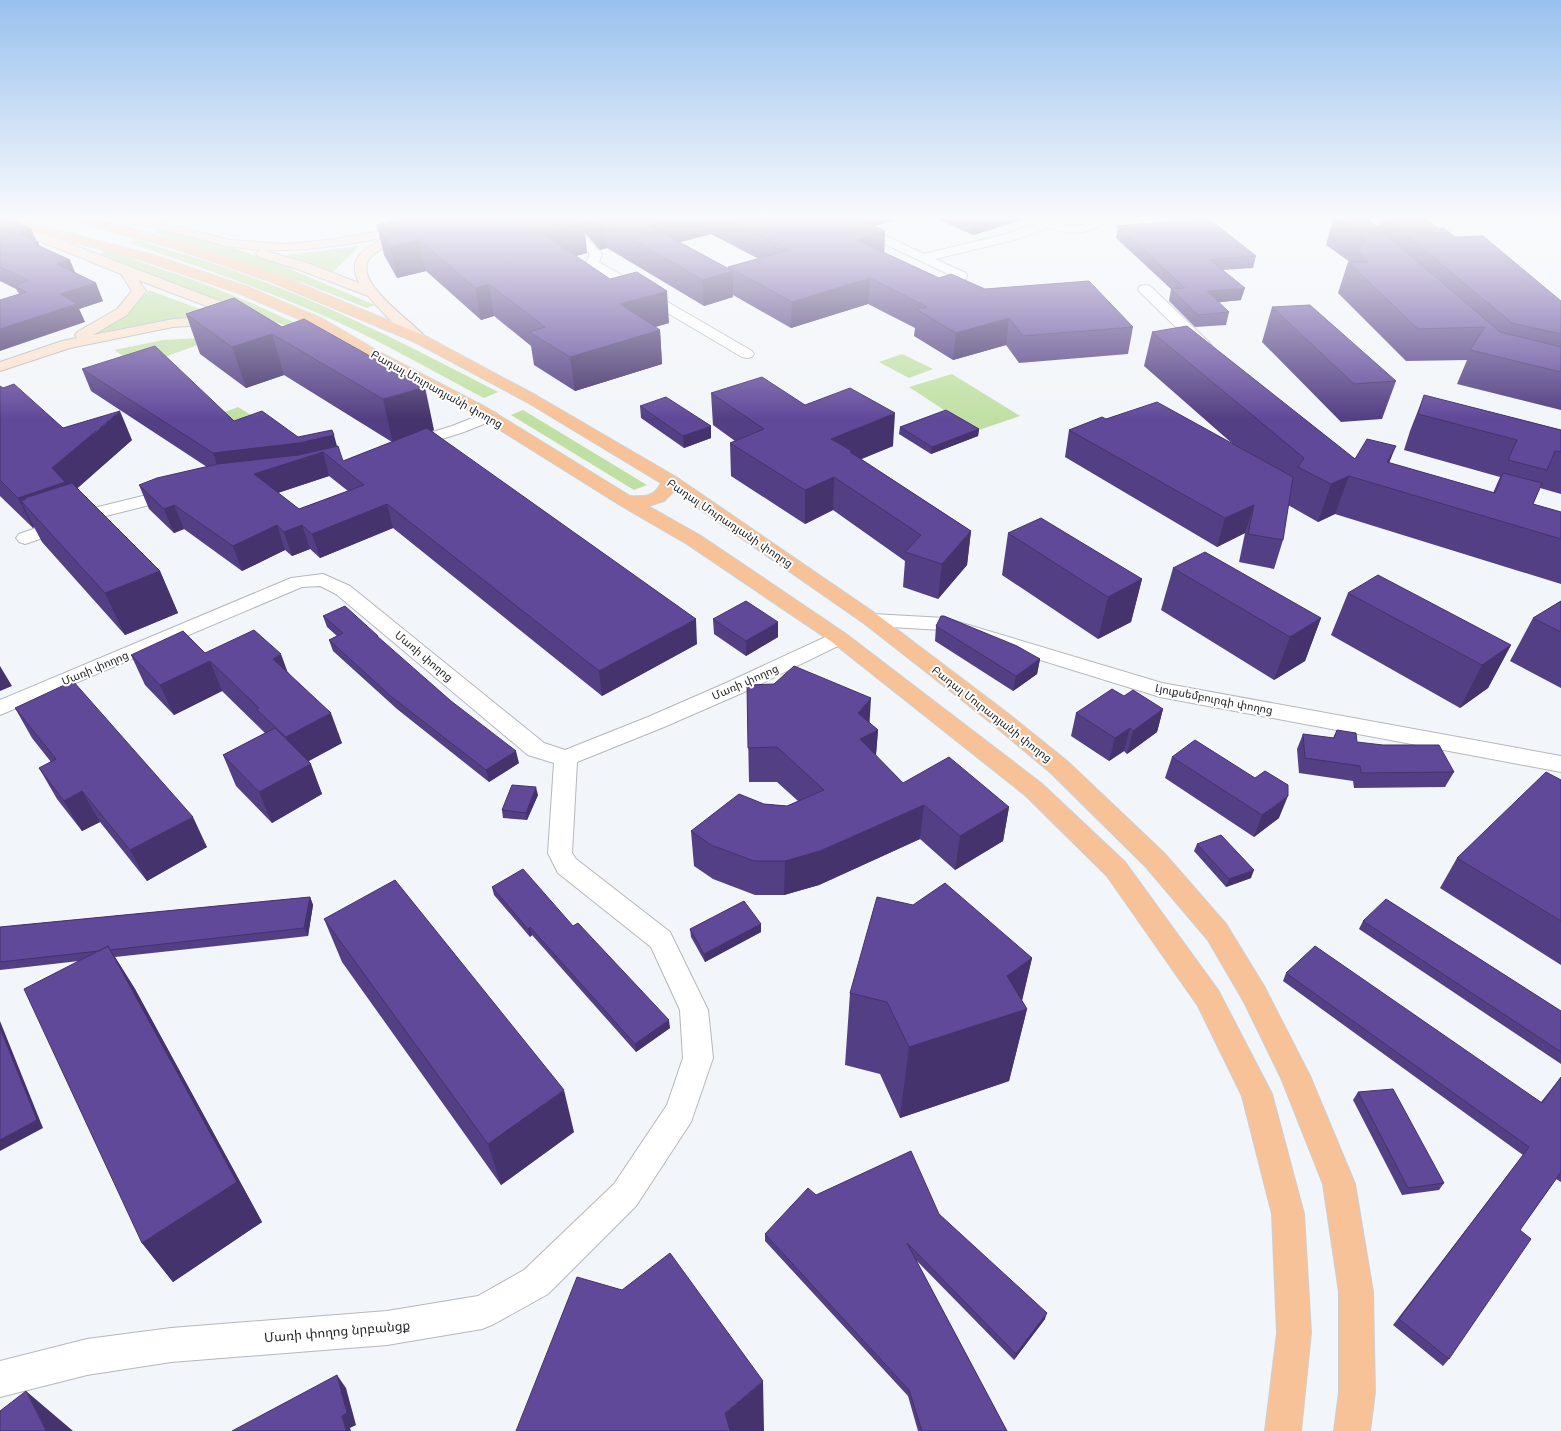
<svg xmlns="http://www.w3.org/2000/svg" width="1561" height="1431" font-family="Arial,'Noto Sans Armenian',sans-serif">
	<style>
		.green { fill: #c0e0a3 }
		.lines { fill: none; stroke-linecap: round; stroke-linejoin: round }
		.minor-casing { stroke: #b5b7bb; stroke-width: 2 }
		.tertiary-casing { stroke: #b5b7bb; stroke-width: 2 }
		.secondary-casing { stroke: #b5b7bb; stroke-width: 2 }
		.primary-casing { stroke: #cfcfd0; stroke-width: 2 }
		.minor { fill: #fff; fill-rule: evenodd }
		.tertiary { fill: #fff; fill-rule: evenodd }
		.secondary { fill: #fce1cb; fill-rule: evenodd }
		.primary { fill: #f8c298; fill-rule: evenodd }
		.wall { fill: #533f84; fill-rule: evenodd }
		.shaded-wall { fill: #44336c }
		.building { fill: #61499a; stroke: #44336c; fill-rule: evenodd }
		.labels { text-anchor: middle; stroke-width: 4; stroke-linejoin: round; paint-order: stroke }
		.street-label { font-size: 11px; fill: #252628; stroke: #fff }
		.near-street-label { font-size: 13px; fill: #252628; stroke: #fff }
	</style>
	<rect width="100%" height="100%" fill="#f2f5f9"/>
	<path class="green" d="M162,229l61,16 46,15 106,45 -8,3 -64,-25 -149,-51z
		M138,240c43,14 87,26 129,43 80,30 155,70 231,109l-14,6c-50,-26 -99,-55 -151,-78 -67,-30 -135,-54 -204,-77z
		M359,246l-26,26 -47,-17z
		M108,251l86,29 53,21 55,25 -5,2 -27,-7 -173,-66z
		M149,290l64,24 -54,7 -65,13 35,-23z
		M220,337l-81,29 -25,-16 49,-10z
		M902,354l31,15 -24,9 -30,-16z
		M952,374l68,42 -44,15 -67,-44z
		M238,407l36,22 -68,-10z
		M523,410l124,75 -13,5 -123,-75z"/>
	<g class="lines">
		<defs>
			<path id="minor" d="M572,219h12l-3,12 21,23 -3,8 153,89 2,3 -2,3 -5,1 -5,-1 -154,-91 -2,-3 4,-9 -21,-22z
				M836,219h15l73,35 82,-20 42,-15h14l-5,4 20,3 8,-2 10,-5h14l-9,7 -17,6 -13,1 -22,-5 -34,12 -79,19 31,14 1,3 -1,3 -5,1 -123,-58z
				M1145,285l5,1 60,57 2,3 -2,3c-7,2 -11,-1 -17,-5l-53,-52 -2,-3 2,-3z
				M490,411l6,2 2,3 -2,3 -32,13 -54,17 -6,-2 -2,-3 2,-3 48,-15z
				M175,488l6,1 3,4 -3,4 -75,19 -75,26 -6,2 -6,-2 -3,-4 3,-4 75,-26z
				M323,574l27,12 194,157 21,7 83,-33 78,-34 106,-49 7,-2 7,2 3,4 -3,4 -104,51 -78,34 -87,35 -5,91 4,6 94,73 38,78 5,48 -22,64 -55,84 -88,88 -54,30 -12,5 -95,16 -216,17 -84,13 -87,22v-36l87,-22 84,-11 216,-17 91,-15 46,-26 90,-86 53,-79 16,-47 -3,-48 -29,-63 -93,-74 -10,-20 6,-90 -26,-8 -192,-161 -16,-8 -18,1 -302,128v-15l291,-122z"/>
			<path id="tertiary" d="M872,614l73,4 217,65 399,73v16l-401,-75 -217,-67 -71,-4 -7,-2 -3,-4 3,-4z"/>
			<path id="secondary" d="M122,219h27l81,21 56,4 50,-5 49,-9 39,-11h18l-2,3 -46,13 4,3 -2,3c-8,5 -19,9 -26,17 -20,24 46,65 57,81l-2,3 -5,1 -5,-1 -27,-24 -20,-22 -71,-27 -39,-12 -2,-3 2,-3 3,-1 -35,-4 -69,-18 -33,-6zM385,237c-20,12 -39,20 -26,46l-52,-20 -44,-13c41,1 81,-4 122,-13z
				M25,221l4,1 16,12 203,78 2,3 -2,3 -5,1 -5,-1 -100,-38 8,11 -19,24 -34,20 80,-16 44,-3 5,1 2,3 -2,3 -5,1 -44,3 -103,21 -70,23v-9l62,-21 15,-3 -2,-3 2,-3 40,-23 15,-18 -11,-17 -84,-34 -18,-15 2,-3z"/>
			<path id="primary" d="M0,219h14l139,36 95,32 75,32 60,35 104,54 143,88c14,1 25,1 31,-13l-134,-81 -112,-60 -146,-61 -96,-33 -95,-26 -2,-3h19l86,23 98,33 146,61 112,60 139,81 203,139 127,96 61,49 97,92 62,71 38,62 46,90 45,108 18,108 2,100 -5,39h-36l5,-39v-100l-16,-108 -42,-106 -37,-76 -36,-62 -62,-73 -95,-94 -61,-51 -125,-98 -191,-133 -10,10 -16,5 53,30 145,98 195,149 84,79 93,128 54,104 32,120 7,119 -10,98h-36l12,-98 -5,-119 -30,-118 -44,-90 -91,-130 -82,-81 -193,-153 -145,-98 -67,-39 -145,-91 -102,-54 -60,-35 -75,-32 -93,-32 -145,-38z"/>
		</defs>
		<use href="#minor" class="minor-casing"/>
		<use href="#tertiary" class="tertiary-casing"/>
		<use href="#secondary" class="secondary-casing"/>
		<use href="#primary" class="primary-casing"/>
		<use href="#minor" class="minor"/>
		<use href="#tertiary" class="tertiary"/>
		<use href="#secondary" class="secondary"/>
		<use href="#primary" class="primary"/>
	</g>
	<path class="wall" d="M0,219l31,10 5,12 2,1 2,5 36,26 27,28 -24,8 6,13 -66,-28 -3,-5 -16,-8z
		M581,219h319l-26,7 11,5 -1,22 55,25 46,11 148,38 -5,27 -109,9 -13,-18 -53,15 -39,-24 1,-8 -47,-24 -77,24 -58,-33v2l-29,9 -97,-58 -7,2 -15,-17 2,20 -11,3 93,67 -14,4 5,3 2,34 -87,27 -41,-26 -3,-19 -37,-30 -13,4 -55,-49 -29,7 -13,-23 -7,-30 205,-4zM711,234l48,25 -31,8v2l-48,-27z
		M937,219h88l-52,16z
		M1333,219h35l10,8 3,-8h45l12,9 17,9 106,64v109l-104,-26 10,-24 -61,1 -68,-68 10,-31h2l-24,-17z
		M1118,226l138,30 -3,12 -30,2 18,30 -23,2 11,10 -3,13 -31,2 -26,-26 2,-12 -55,-51z
		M234,298l200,132 -2,1 265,213 -95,52 -209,-168 -73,30 -10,-9 -18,7 -7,-6 -43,21 -58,-42 -10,4 -25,-24 -10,-24 68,-18 -116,-76 -9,-22 152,52 64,16 45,24 49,-19 -108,-67 -38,13 -46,-34 -14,-40zM329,476l19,15 -49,18 -21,-16z
		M1272,307l124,74 -14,38 -41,3 -79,-80z
		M1152,332l203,127 34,4 104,30 7,-16 -96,-27 6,-19 14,-36 137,35v64l-21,-6 -7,16 28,8v72l-226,-70 -17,8 -30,-17 -5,35 -9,29 -35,-7 6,-29 -28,14 -152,-90 4,-27 37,-11 128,26 -90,-79z
		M0,386l63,42 69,12 -55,48 83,83 18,42 -53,22 -83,-93 -8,-15 -1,1 -33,-32z
		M711,393l94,12 88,41 -32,13 110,72 -4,34 -29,34 -35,-12 2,-26 -72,-51 -28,14 -74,-48 -1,-33 5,-2 -22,-16z
		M640,406l71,32 -27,10 -43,-30z
		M900,427l79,2 -1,7 -47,18 -32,-20z
		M1008,533l134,46 -11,43 -33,17 -96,-64z
		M1173,568l148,50 -16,43 -31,19 -113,-70z
		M1348,593l163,52 -23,43 -28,20 -129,-73z
		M1561,601v87l-51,-27 23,-43z
		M323,616l55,20 1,3 140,124 -30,19 -92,-73 -64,-58 -4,-11 8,-4 -10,-9z
		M713,619l65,18 -32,19 -32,-22z
		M936,626l104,33 -3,15 -24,17 -78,-50z
		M205,653l83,19 54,71 -33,18 13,33 -50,29 -36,-37 -13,-31 42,-22 -43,-42 -48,24 -29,-30 -14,-30z
		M747,685l123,38 8,7 -2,26 27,27 106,24 -6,34 -48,29 -35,-31 -101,46 -35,10h-29l-42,-16 -19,-13 -3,-35 73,-27 23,2 11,-5 -21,-19h-28z
		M1124,696l39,13 -6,23 -30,22 -3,-3 -15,10 -38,-25 5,-23z
		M15,708l192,139 -60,34 -47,-59 -18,9 -25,-32 -18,-31 12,-6 -19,-24z
		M1337,730l20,12 97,30 -9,15 -91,1 -1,-7 -54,-8 -2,-24 6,-15 30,4z
		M1172,757l107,61 -25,19 -89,-59z
		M1561,780v185l-121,-77 17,-30z
		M538,795l-11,25 -24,-2 -1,-8z
		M1197,844l54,34 -25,9 -32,-36z
		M492,887l81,39 97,102 -34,24 -104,-117 -2,2 -36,-42z
		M310,897l3,8 -5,31 -193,21 20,32 127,233 -89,60 -31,-39 -63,-282 -79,9v-43z
		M324,919l250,213 -73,53 -159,-223z
		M1363,921l198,90v53l-202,-135z
		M761,924v8l-56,30 -14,-25 -1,-8z
		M1032,958l-10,43 5,8 -18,72 -109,37 -20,-44 -35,-9 5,-72z
		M1286,973l255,129 20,-25v105l-5,-3 -36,51 -71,129 -6,7 -50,-41 130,-170 -240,-174z
		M1358,1092l86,91 -5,7 -37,5 -49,-95z
		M816,1195l123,19 106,105 -31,41 -98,-100 91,171h-89l-10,-35 -143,-155v-7z"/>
	<path class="shaded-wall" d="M675,219h36v15l-60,16 -2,-24z
		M872,219h28l-29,8z
		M975,219h50l-52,16z
		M584,223l3,30 -41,11 -4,-31z
		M605,224l2,24 -7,2 -2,-24z
		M31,229l6,13h1l7,17 -26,-25z
		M885,231l-1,25 -27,-16z
		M419,240l7,31 -29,7 -7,-31z
		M70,260l7,17 -20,-13z
		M733,271v26l-29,9 -1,-26z
		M870,278l-2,26 -77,24 1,-26z
		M96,283l7,18 -24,8 6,13 -85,29v-22l60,-35z
		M489,284l5,32 -13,4 -6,-32z
		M1245,288l-4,12 -37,4 3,-13z
		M667,291l2,32 -46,13 -3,-32z
		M1009,318l-3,27 -53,15 3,-27z
		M660,330l2,34 -87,27 -5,-34z
		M272,334l12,41 -38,13 -14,-41z
		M425,387l9,43 -41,13 -10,-44z
		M120,411l12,29 -61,54 -45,5 -1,-1 7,14 -11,-11 13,26 -1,1 -15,-30z
		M895,413l-2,33 -41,17 -21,-24z
		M711,426v12l-27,10 -1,-12z
		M979,429l-1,7 -47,18 1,-7z
		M334,435l6,22 -17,-5 6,24 -67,22 -41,-22 -8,-23z
		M1396,446l-15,37 6,-21z
		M1349,476l-14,38 -17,8 13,-38z
		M834,477l-1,33 -28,14v-34z
		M387,504l6,24 -73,30 -8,-24z
		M174,505l10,24 -10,4 -10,-24z
		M1254,505l-9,28 -28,14 8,-29z
		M277,525l8,25 -43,21 -9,-25z
		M302,525l8,24 -18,7 -8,-24z
		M971,531l-4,34 -29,34 4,-35z
		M160,571l18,42 -53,22 -20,-42z
		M1142,579l-11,43 -33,17 10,-42z
		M1321,618l-16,43 -31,19 16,-43z
		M696,619l1,25 -95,52 -3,-25z
		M778,622v15l-32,19v-15z
		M1511,645l-23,43 -28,20 22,-43z
		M281,654l11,30 -19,-25z
		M1040,659l-3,15 -24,17 3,-15z
		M210,661l12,30 -48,24 -14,-30z
		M0,666l12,20 -12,5z
		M871,698l-2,34 9,-2 -3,34 -17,10v-61z
		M1163,709l-6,23 -30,22 6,-23z
		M331,713l11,30 -45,24 -11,-30z
		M1130,728l-6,23 -15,10 6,-23z
		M516,751l3,12 -30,19 -3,-12z
		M311,764l11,30 -50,29 -13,-31z
		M536,787l2,8 -11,25 -1,-7z
		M82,791l18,31 -18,9 -18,-30z
		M1288,796l-9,22 -25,19 8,-22z
		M924,805l-4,34 -101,46 -35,10 1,-34z
		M1009,807l-6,34 -48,29 5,-34z
		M193,817l14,30 -60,34 -17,-31z
		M1254,870l-3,8 -25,9 3,-8z
		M310,897l3,8 -5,31 -4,-8z
		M761,924v8l-56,30 -1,-8z
		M530,927l2,8 -2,2 -2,-8z
		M108,946l27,43 127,233 -89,60 -31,-39z
		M1032,958l-13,54 8,-3 -18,72 -109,37 9,-71z
		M669,1020l1,8 -34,24 -1,-8z
		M0,1021l43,107 -43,23z
		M564,1090l10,42 -73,53 -13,-41z
		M1047,1313l-2,6 -31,41 2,-6z
		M337,1375l9,13 10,37 -6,3 1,3h-5l-4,-15z
		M763,1381l1,50h-37l-2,-18z
		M26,1391l47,40h-27z"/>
	<path class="building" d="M0,219h7l24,10 -12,5 19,8 -5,1 37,17 -13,4 39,19 -36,11 17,10 -77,25v-29l26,-8 -11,-6 13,-6 -28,-13z
		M402,219h178l4,4 -42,10 68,46 27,-7 30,19 -47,13 40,26 -90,27 -41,-25 16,-5 -56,-43 -14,4 -56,-48 -29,7 -13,-22z
		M592,219h83l-26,7 84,45 -30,9 -98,-56 -7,2z
		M728,219h131l26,12 -28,9 82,38 12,-4 34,15 104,-8 44,46 -110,9 -14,-18 -53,15 -40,-24 11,-2 -57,-29 -78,24 -64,-35 61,-17z
		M1197,219h12l47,37 -46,4 35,28 -38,3 22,21 -31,3 -27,-26 14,-1 -67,-62z
		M1339,219h29l132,113 61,15v25l-91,-22 15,-23 -67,2 -70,-67h20l-10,-10 8,-15z
		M1387,219h39l12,9h6l11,9 28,-1 78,65v33l-49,-11z
		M234,298l48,29 22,-8 121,68 -42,12 -111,-65 -40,13 -46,-33z
		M1310,305l86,76 -42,3 -82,-77z
		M1187,326l168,133 12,-20 29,7 -9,16 108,31 8,-20 39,10 -9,21 28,8v27l-212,-63 -18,8 -33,-17 6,-9 -152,-126z
		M155,346l79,75 28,-10 36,26 34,-7 2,5 -35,8 -86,10 -131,-84z
		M762,377l43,28 45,-17 45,25 -64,26 21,12 -2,1 121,79 -29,33 -37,-12 16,-17 -87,-58 -29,13 -75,-47 34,-14 -53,-36z
		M14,384l49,44 57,-17 -68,57 13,14 -47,16 -18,-18v-94l3,2z
		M1424,395l137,35v22l-6,-1 -8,19 -39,-10 9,-20 -99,-26z
		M666,397l45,29 -28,10 -43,-30z
		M1157,402l136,75 -10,63 -35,-6 6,-29 -29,13 -156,-88 33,-13 4,2z
		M946,410l33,19 -47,18 -32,-20z
		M427,428l269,191 -97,52 -212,-167 -75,30 -10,-9 -18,7 -7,-7 -44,21 -59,-41 -10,4 -25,-24 18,-7 61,-14 81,-9 39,-9 5,15zM323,452l41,33 -65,24 -45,-35z
		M72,483l88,88 -55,22 -84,-92 5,-2 -1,-1z
		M1041,518l101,61 -34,18 -100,-64z
		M1205,552l116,66 -31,19 -117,-69z
		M1378,575l133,70 -29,20 -134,-72z
		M746,601l32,21 -32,19 -33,-22z
		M1561,601v31l-28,-14z
		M345,606l33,30h-1l74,65 65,50 -30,19 -93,-72 -64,-58 14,-7 -20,-17z
		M941,616h3l73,30 23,13 -24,17 -80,-50z
		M254,630l27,24 -8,5 58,54 -45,24 -30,-28 3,-1 -49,-47 -50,24 -29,-30 52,-24 22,22z
		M794,666l77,32 -13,15 20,17 -18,9 43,44 46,-26 60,50 -49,29 -36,-31 -104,46 -35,10h-31l-43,-16 -20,-14 48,-37 25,10 23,2 37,-16 -47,-43 -29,1 -1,-63 27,-1z
		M73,681l120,136 -63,33 -48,-59 -18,10 -25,-33 17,-9 -41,-51z
		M1112,689l12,7 9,-6 30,19 -30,22 -3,-3 -15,10 -39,-25z
		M275,728l36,36 -52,28 -36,-37z
		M1337,730l19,3 1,9 26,3h56l15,27 -93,1 -1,-7 -55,-8 -2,-24 31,4z
		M1195,740l60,38 10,-7 23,14v11l-26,19 -90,-58z
		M1546,772l15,8v141l-104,-63z
		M512,785l24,2 -10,26 -24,-3z
		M1221,835l33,35 -25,9 -32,-35z
		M523,869l50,57 5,-3 91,97 -34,24 -105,-117 -2,2 -36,-42z
		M395,880l169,210 -76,54 -164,-225z
		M945,883l87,75 -25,18 20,33 -118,38 -22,-45 -37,-9 27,-96 36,8z
		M310,897l-6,31 -194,22 -2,-4 -9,5 -99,11v-35z
		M1386,899l175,112v41l-198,-131z
		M744,901l17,23 -57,30 -14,-25z
		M108,946l129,236 -95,61 -118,-254z
		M1315,946l227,157 19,-26v95l-41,58 11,9 -82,120 -50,-40 130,-172 -243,-174z
		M0,1028l37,92 -37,20z
		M1393,1089l51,94 -36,5 -50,-96z
		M911,1151l28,63 108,99 -31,41 -109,-111 100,188h-85l-13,-41 -144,-156 43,-46 8,7z
		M670,1253l93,128 -38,32 5,18h-214l61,-154 45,13z
		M337,1375l10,38 -5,3 4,15h-114z
		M26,1391l20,40h-46v-20z"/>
	<linearGradient id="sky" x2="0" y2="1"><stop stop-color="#99c1ee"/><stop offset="0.52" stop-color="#f9fafc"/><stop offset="1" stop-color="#f9fafc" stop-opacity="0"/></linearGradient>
	<rect width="1561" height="419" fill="url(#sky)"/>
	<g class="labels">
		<g class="street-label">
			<text transform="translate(437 389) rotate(29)" y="4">Բադալ Մուրադյանի փողոց</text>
			<text transform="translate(730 523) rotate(34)" y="4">Բադալ Մուրադյանի փողոց</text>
			<text transform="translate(424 656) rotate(40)" y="4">Մառի փողոց</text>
			<text transform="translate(95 668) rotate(-23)" y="4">Մառի փողոց</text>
			<text transform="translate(745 682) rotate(-24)" y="4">Մառի փողոց</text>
			<text transform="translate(1214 699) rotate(11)" y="4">Լյուքսեմբուրգի փողոց</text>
			<text transform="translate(992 714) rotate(38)" y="4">Բադալ Մուրադյանի փողոց</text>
		</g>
		<g class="near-street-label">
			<text transform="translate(337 1331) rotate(-5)" y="5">Մառի փողոց նրբանցք</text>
		</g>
	</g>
</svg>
